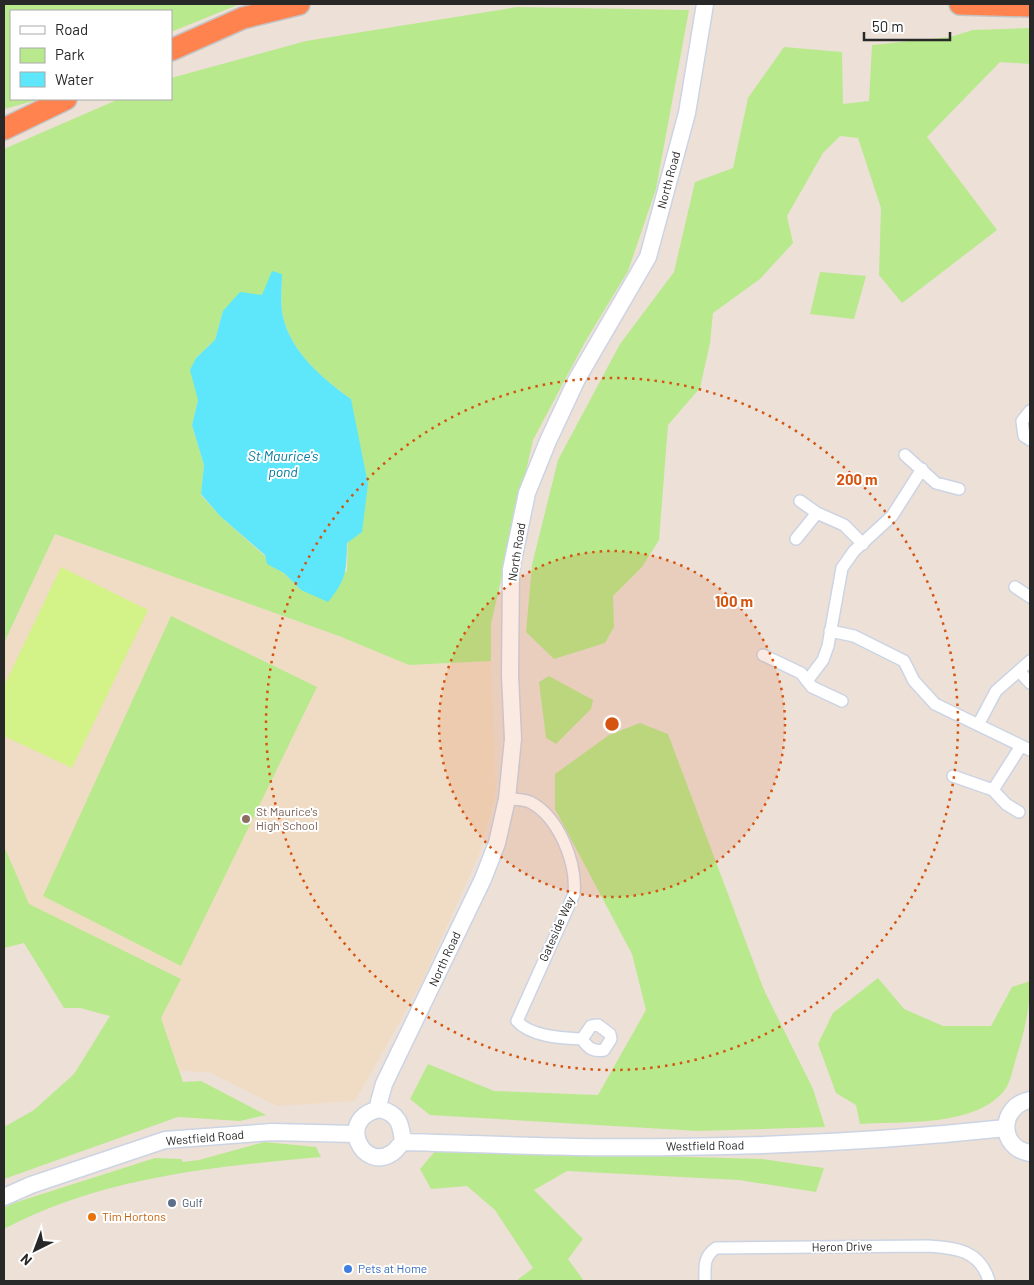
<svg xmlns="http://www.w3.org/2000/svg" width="1034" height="1285" font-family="Barlow,sans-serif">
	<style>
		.education { fill: #f0dcc4 }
		.green { fill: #b9e98d; fill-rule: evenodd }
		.pitch { fill: #d3f287 }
		.water { fill: #5ee6fa }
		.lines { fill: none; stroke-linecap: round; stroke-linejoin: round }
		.street-casing { stroke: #ccd4e3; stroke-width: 14 }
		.secondary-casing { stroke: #ccd4e3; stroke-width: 19 }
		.highway-casing { stroke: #c3c3c3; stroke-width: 24 }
		.street { stroke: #fff; stroke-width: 11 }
		.secondary { stroke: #fff; stroke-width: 16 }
		.highway { stroke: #ff834f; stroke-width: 21 }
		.ring { fill: none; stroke: #d5540f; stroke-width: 2.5; stroke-dasharray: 2.5 5 }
		.education-dot { fill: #8d6e63; stroke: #fff; stroke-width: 2 }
		.service-dot { fill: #5c6f8a; stroke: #fff; stroke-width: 2 }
		.food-dot { fill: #e8710a; stroke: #fff; stroke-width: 2 }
		.shop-dot { fill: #3f7fe0; stroke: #fff; stroke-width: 2 }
		.labels { text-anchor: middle; stroke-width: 4; stroke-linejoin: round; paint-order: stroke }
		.street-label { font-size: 12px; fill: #282828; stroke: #fff }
		.education-label { font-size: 12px; fill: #785e54; stroke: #fff; text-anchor: start }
		.service-label { font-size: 12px; fill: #4e5e75; stroke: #fff; text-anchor: start }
		.food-label { font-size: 12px; fill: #c56008; stroke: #fff; text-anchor: start }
		.shop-label { font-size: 12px; fill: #366cbe; stroke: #fff; text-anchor: start }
		.water-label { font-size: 14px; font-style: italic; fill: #017b9c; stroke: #fff }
		.centre { fill: #d5540f; stroke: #fff; stroke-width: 2.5 }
		.ring-label { font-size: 15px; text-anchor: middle; font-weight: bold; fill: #d5540f; stroke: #fff; stroke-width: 4; stroke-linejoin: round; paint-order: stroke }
	</style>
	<rect width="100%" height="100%" fill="#ece0d7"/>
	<path class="education" d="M55,534l284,102 70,29 82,-4 5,131 -16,60 -58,130 -67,119 -78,5 -68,-34 -29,-1 -19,-53 19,-39 -152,-75 -24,-58v-203z"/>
	<path class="green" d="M4,4h236l-69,28v-21h-160v88h30l-37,10z
		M517,7l172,3 -33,179 -28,82 -43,71 -52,98 -42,184v37l-82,4 -70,-29 -284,-102 -51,109v-494l115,-50h52v-21l135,-37zM282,274c0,13 -2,30 1,43 8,35 40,62 68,82l-4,172 -46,19 -17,-17 -16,-9 -3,-8 -45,-40 -19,-21 3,-30 -12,-40 6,-25 -2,-42 19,-18 8,-29 39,-16z
		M1030,28v36l-30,-2 -73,75 70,93 -95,73 -23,-28 2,-67 -23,-70 -18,-2 -17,17 -36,63 6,27 -33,36 -47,34 -3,30 -10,45 -32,37 -9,115 -17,27 -29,29 1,31 -9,16 -51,16 -28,-27 6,-67 26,-105 62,-116 54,-72 21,-90 38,-14 15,-70 36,-51 58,5 1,52 26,-3 3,-56 78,-8 23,-7z
		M820,272l46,4 -12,43 -44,-5z
		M171,616l146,71 -136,279 -138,-70z
		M549,676l44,24 -2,9 -35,35 -10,-6 -7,-56z
		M640,723l28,11 96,256 49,99 12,38 -127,4 -268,-16 -20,-16 18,-35 66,27 104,4 48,-85 -14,-56 -77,-145v-35l54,-39z
		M4,846l25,58 152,75 -20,39 22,64 18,-1 65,34 -26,6 -62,-4 -174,62v-52l30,-17 40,-36 36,-58 -30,-8h-16l-40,-65 -20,5z
		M878,978l26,31 39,17h48l21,-39 18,-6c0,26 -5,49 -13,74 -4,11 -6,28 -13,36 -30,36 -100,30 -144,33l-4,-19 -20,-12 -18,-49 15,-31z
		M264,1142l52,5 5,10c-109,10 -219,20 -317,72v-21l10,-5 141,-45 26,1 2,3 16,-2z
		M436,1150l326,9 62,9 -8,24 -77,-12 -172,-9 -33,19 49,49 -15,20 16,22h-68l17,-13 -38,-58 -28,-24 -36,3 -11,-20z"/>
	<path class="pitch" d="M61,567l87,43 -76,158 -68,-32v-50z"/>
	<path class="water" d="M272,271l10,3c0,13 -2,30 1,43 8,35 40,62 68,82l17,85 -6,48 -15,11c-1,28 0,36 -19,59l-27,-12 -17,-17 -17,-9 -2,-9 -45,-39 -19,-22 3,-29 -12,-40 6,-25 -8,-30 6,-12 19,-18 8,-29 17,-19 22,3z"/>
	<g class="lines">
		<defs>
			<path id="street" d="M1030,411l-8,10 2,15 6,4
				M905,455l31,28 23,6
				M800,501l17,12 27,12 19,19
				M796,539l21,-26
				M1015,587l15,10
				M830,631l24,5 50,25 10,20 21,23 95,46
				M763,655l38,18 11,14 30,14
				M1019,671l11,12
				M807,681l16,-21 5,-14 14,-78 12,-17 38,-35 30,-47
				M978,725l18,-34 34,-30
				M953,776l40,14 13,14 13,8
				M993,790l28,-44
				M507,799c7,0 16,0 23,3 29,15 47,61 44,92l-57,127c14,16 46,17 65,18l9,-13 7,-1 12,9 1,5 -7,11c-11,2 -16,-2 -22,-11
				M705,1281c0,-14 -2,-24 11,-33l212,-2c28,2 52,4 61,35"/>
			<path id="secondary" d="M1030,1100c-31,6 -32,48 0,53
				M380,1109l-1,-7 5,-18 99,-205 14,-36 10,-44 6,-60 -3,-64 1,-105 16,-77 21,-52 29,-62 71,-122 39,-144 18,-109
				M380,1109c19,5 21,15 23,33 -4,3 -7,9 -11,11 -29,20 -57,-35 -12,-44z
				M403,1142c88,2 177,7 266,5 112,-1 225,-7 337,-19
				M4,1197l27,-12 134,-45 107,-8 84,2"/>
			<path id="highway" d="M960,4l70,2
				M171,50l72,-32 56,-14
				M4,129l62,-30"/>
		</defs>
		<use href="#street" class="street-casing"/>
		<use href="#secondary" class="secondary-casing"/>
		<use href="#highway" class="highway-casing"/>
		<use href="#street" class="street"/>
		<use href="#secondary" class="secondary"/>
		<use href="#highway" class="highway"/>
	</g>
	<circle cx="612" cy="724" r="173" fill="#d5540f" fill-opacity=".12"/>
	<g class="ring">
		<circle cx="612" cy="724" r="173"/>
		<circle cx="612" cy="724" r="346"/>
	</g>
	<circle class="education-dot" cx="246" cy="819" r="5"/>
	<circle class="service-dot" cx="172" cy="1203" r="5"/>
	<circle class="food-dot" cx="92" cy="1217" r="5"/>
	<circle class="shop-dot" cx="348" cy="1269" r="5"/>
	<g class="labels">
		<g class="street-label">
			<text transform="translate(669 180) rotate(-75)" y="4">North Road</text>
			<text transform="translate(517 552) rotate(-81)" y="4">North Road</text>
			<text transform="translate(557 929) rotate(-66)" y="4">Gateside Way</text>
			<text transform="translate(445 959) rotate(-65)" y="4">North Road</text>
			<text transform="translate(205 1138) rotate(-5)" y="4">Westfield Road</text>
			<text transform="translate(705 1146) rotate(-1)" y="4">Westfield Road</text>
			<text transform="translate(842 1247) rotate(-1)" y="4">Heron Drive</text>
		</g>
		<g class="education-label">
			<text x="256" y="816">St Maurice's<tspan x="256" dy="14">High School</tspan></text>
		</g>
		<g class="service-label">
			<text x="182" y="1207">Gulf</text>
		</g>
		<g class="food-label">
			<text x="102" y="1221">Tim Hortons</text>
		</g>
		<g class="shop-label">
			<text x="358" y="1273">Pets at Home</text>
		</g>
		<g class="water-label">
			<text x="283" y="461">St Maurice's<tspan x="283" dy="16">pond</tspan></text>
		</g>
	</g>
	<circle cx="612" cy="724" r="8" class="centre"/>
	<g class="ring-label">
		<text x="857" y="485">200 m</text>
		<text x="734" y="607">100 m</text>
	</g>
	<rect width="1034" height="1285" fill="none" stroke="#282828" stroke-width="10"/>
	<rect x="10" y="10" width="162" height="90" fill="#ffffff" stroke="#a9a9a9"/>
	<rect x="20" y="26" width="25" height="8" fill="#ffffff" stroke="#a9a9a9"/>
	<text x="55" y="35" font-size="15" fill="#282828">Road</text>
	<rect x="20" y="48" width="25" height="15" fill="#b9e98d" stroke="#a9a9a9"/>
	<text x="55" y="60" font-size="15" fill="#282828">Park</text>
	<rect x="20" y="72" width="25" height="15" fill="#5ee6fa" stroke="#a9a9a9"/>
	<text x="55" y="85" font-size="15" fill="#282828">Water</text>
	<g transform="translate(35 1250) rotate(222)" stroke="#ffffff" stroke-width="4" paint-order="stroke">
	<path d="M0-4L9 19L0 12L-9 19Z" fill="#282828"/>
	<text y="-8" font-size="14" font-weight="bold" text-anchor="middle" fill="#282828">N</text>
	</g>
	<path d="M864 32v8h86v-8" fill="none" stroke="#282828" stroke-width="2.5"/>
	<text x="872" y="32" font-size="15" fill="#282828" stroke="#ffffff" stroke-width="4" paint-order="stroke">50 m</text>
</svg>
